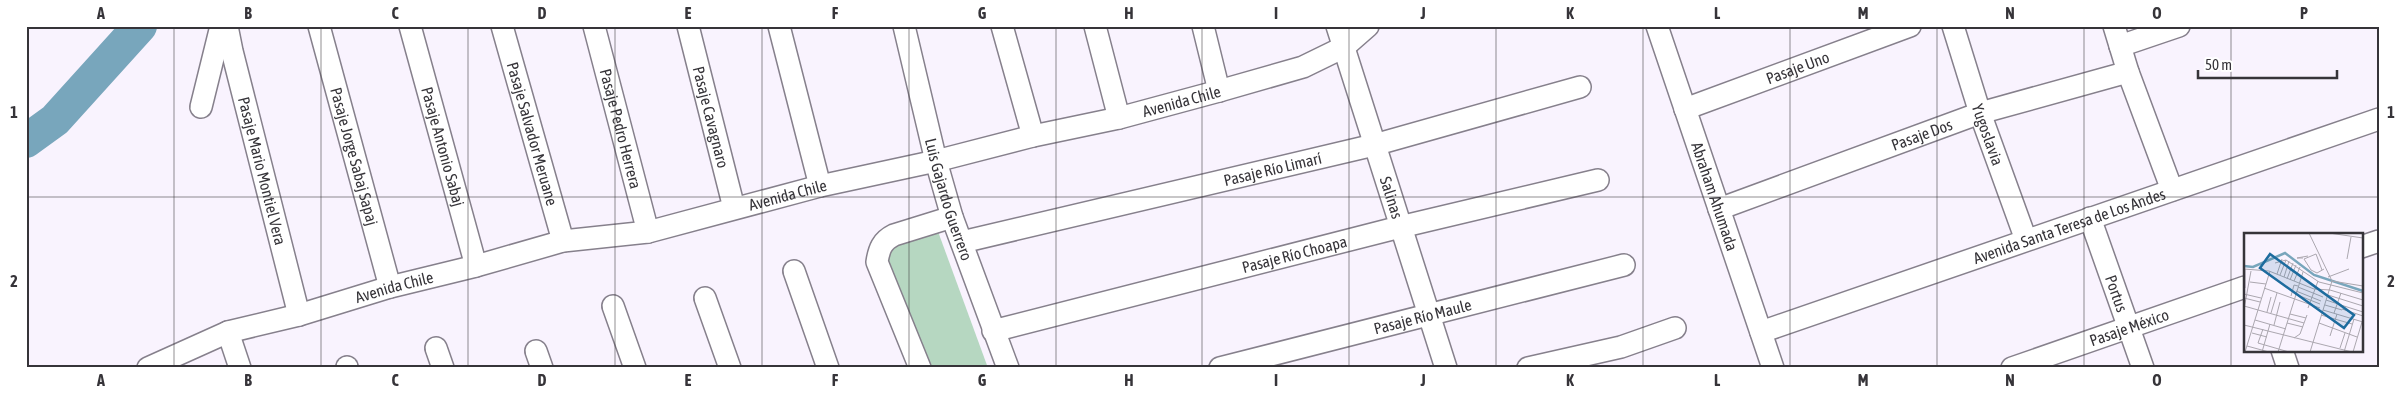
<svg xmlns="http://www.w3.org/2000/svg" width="2405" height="394" font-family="'Asap Condensed',sans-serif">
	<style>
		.green { fill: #b6d7c1 }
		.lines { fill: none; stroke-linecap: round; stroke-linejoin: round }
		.river { stroke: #78a6bc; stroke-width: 34 }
		.minor-casing { stroke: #86808c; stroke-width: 24 }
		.minor { stroke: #fff; stroke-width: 21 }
		.grid { fill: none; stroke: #363439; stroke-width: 1; stroke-opacity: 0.55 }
		.labels { text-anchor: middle; stroke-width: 4.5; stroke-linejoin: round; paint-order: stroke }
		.street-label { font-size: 16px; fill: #363439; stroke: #fff }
		.inset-river { fill: none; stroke: #78a6bc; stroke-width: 2.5 }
		.inset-road { fill: none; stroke: #aba7af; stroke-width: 1 }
		.view { fill: #1d6c9e; fill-opacity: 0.15; stroke: #1d6c9e; stroke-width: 2.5 }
		.inset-edge { fill: none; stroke: #363439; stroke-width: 2.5 }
		.neatline { fill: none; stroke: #363439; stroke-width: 2 }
		.grid-label { font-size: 16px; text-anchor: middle; font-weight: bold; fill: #363439 }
	</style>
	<rect width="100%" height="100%" fill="#f9f3fe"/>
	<path class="green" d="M936,226l52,142h-62l-46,-112 10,-14z"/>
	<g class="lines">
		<path class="river" d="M26,141l29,-21 85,-94"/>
		<defs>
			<g id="minor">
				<path id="s1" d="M227,26l5,25 67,264"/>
				<path id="s2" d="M319,26l71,261"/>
				<path id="s3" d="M410,26l66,240"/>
				<path id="s4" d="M502,26l61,215"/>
				<path id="s5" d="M594,26l54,206"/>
				<path id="s6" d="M688,26l46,182"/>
				<path d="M779,26l41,160"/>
				<path id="s7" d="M904,26l32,135 16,56 56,151"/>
				<path d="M1002,26l31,110"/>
				<path d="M1095,26l24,92"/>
				<path d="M1203,26l16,65"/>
				<path id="s8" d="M1337,26l109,342"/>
				<path id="s9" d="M1657,26l116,342"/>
				<path id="s10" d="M1953,26l27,87 46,127"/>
				<path d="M2114,26l14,46 44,118"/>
				<path d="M2120,46l59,-20"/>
				<path d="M201,107l20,-81"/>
				<path id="s11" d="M1685,109l225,-83"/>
				<path id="s12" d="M1719,209l261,-96 148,-41"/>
				<path id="s13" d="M2090,218l53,150"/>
				<path id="s14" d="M962,242l412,-97 206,-58"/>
				<path d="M2361,247l18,-6"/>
				<path d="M794,271l34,97"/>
				<path d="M705,298l25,70"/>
				<path d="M613,306l22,62"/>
				<path id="s15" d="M993,331l407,-104 198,-47"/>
				<path d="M228,332l12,36"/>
				<path id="s16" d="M1761,332l618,-213"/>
				<path d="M436,348l7,20"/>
				<path d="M2282,350l6,18"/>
				<path d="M536,351l6,17"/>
				<path d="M347,367v1"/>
				<path id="s17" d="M148,368l80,-36 71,-17 91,-28 86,-21 87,-25 85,-9 172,-46 116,-25 97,-25 86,-18 100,-27 84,-24 41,-20 24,-21"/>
				<path d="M920,368l-43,-106c2,-13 5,-21 17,-27l58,-18"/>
				<path id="s18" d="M1220,368l404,-103"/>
				<path d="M1528,368l93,-21 54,-19"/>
				<path id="s19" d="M2012,368l233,-81"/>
			</g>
		</defs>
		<use href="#minor" class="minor-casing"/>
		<use href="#minor" class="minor"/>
	</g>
	<path class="grid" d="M174,26v342M321,26v342M468,26v342M615,26v342M762,26v342M909,26v342M1056,26v342M1202,26v342M1349,26v342M1496,26v342M1643,26v342M1790,26v342M1937,26v342M2084,26v342M2231,26v342M26,197h2353"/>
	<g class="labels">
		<g class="street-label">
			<text dy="6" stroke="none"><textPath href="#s11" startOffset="120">Pasaje Uno</textPath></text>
			<text dy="6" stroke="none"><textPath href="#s17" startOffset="1070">Avenida Chile</textPath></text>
			<text dy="6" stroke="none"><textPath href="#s6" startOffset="94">Pasaje Cavagnaro</textPath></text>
			<text dy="6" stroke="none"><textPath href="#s5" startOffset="106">Pasaje Pedro Herrera</textPath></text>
			<text dy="6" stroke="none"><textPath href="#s4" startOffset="112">Pasaje Salvador Meruane</textPath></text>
			<text dy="6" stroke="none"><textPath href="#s12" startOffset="216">Pasaje Dos</textPath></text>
			<text dy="6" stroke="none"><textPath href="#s10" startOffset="114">Yugoslavia</textPath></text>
			<text dy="6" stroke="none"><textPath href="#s3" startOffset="125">Pasaje Antonio Sabaj</textPath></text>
			<text dy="6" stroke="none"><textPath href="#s2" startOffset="135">Pasaje Jorge Sabaj Sapaj</textPath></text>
			<text dy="6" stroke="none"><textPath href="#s14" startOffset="319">Pasaje Río Limarí</textPath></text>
			<text dy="6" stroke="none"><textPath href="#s1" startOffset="149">Pasaje Mario Montiel Vera</textPath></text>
			<text dy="6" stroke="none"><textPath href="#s17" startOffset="665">Avenida Chile</textPath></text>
			<text dy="6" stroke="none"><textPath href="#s8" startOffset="180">Salinas</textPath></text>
			<text dy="6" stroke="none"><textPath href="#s9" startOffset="180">Abraham Ahumada</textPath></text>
			<text dy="6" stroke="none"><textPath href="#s7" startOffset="179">Luis Gajardo Guerrero</textPath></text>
			<text dy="6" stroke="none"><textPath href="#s16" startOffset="326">Avenida Santa Teresa de Los Andes</textPath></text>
			<text dy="6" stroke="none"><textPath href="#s15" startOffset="311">Pasaje Río Choapa</textPath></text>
			<text dy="6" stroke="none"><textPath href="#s17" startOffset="260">Avenida Chile</textPath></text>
			<text dy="6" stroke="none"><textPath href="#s13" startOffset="80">Portus</textPath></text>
			<text dy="6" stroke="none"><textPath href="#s18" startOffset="209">Pasaje Río Maule</textPath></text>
			<text dy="6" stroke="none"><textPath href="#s19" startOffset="124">Pasaje México</textPath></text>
		</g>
	</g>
	<g transform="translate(2244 233)">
		<rect width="119" height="119" fill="#f9f3fe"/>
		<path class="inset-river" d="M0,33l9,1 32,-14 29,22 49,16"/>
		<path class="inset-road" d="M65,0l23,48M85,0l34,5M59,25h-6l11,-2M103,26l4,-22M31,30l11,-3 33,22 44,11M0,36l25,2 45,18 16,1 33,10M78,37l-6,-16 -12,5 7,11 6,3 7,-4M33,41l5,-15M36,42l6,-15M40,44l5,-16M84,44l21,-8M43,46l6,-16M46,47l6,-15M50,48l6,-14M88,48l31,5M6,49l16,2M54,54l25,10M1,55v-19M20,55l56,20M52,58l25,10M0,61l17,4M51,61l25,10M84,62l35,11M47,63l3,-11 4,1M0,65l16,4M82,67l18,6M81,72l17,5M0,73l60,17M100,73l19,6M64,75l10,-27M0,76l7,-38M98,76l21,7M79,77l40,12M23,79l4,-15M27,80l6,-20M90,80l7,-20M46,81l16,4M77,82l31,9M11,87l31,9M43,90l16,4M75,90l38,14M0,92l108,27M30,92l6,-23M19,96l-5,14 31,9M8,100l15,4M86,103l7,-22M50,105l6,-4 7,-19M3,113l22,6M96,115l5,-15M1,119l25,-81M18,119l8,-28M34,119l25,-80M66,119l22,-71M100,119l10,-33M109,119l9,-30"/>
		<path class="view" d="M26,21l84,61 -10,13 -84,-60z"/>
		<rect width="119" height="119" class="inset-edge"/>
	</g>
	<rect width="2405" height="394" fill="none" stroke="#ffffff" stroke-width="55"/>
	<path d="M2198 70v8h139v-8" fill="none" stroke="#363439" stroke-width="2.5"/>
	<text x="2205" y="70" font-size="15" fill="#363439" stroke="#ffffff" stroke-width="4" paint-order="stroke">50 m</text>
	<rect x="28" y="28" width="2350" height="338" class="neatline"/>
	<g class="grid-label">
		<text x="101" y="19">A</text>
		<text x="248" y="19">B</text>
		<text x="395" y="19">C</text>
		<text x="542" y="19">D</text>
		<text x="688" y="19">E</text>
		<text x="835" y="19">F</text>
		<text x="982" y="19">G</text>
		<text x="1129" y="19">H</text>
		<text x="1276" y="19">I</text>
		<text x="1423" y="19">J</text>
		<text x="1570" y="19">K</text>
		<text x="1717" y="19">L</text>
		<text x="1863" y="19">M</text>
		<text x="2010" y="19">N</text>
		<text x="2157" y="19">O</text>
		<text x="2304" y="19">P</text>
		<text x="14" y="118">1</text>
		<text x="2391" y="118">1</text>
		<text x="14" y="287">2</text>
		<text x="2391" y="287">2</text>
		<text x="101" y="386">A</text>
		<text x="248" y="386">B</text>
		<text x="395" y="386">C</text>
		<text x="542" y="386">D</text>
		<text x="688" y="386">E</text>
		<text x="835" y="386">F</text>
		<text x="982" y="386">G</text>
		<text x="1129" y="386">H</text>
		<text x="1276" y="386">I</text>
		<text x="1423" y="386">J</text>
		<text x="1570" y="386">K</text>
		<text x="1717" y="386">L</text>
		<text x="1863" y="386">M</text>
		<text x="2010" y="386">N</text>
		<text x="2157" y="386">O</text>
		<text x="2304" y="386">P</text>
	</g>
</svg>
